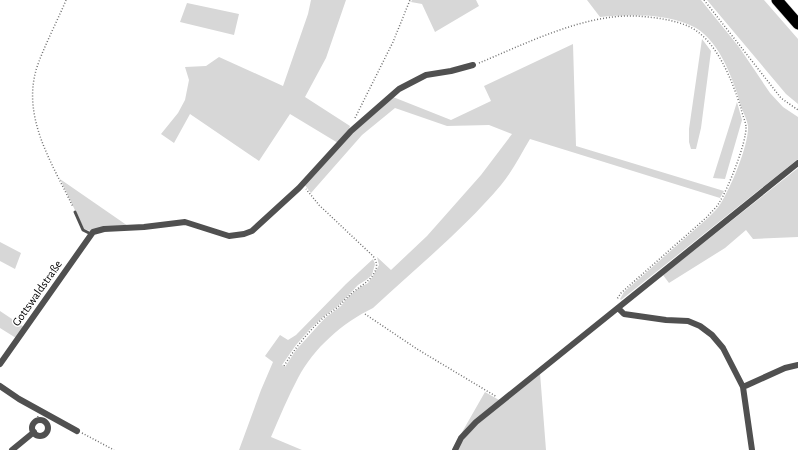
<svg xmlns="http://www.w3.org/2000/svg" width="798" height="450" font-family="'Alegreya Sans',sans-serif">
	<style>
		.green { fill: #d7d7d7 }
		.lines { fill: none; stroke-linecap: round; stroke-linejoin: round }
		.highway-casing { stroke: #dbdbdb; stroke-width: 12 }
		.path { stroke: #727272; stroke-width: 1.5; stroke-dasharray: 1 2; stroke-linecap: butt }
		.lane { stroke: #505050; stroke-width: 3 }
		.street { stroke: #505050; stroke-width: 6 }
		.highway { stroke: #000; stroke-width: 11 }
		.labels { text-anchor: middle; stroke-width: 3; stroke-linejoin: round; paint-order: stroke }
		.street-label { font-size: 12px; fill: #000; stroke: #fff }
	</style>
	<rect width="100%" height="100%" fill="#fff"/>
	<path class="green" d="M311,0h35l-20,58 -21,39 45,29 -2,6 -10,11 -48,-29 -31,47 -69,-47 -16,29 -13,-9 17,-21 7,-13 4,-20 -4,-13 21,-1 13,-9 64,29 25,-72z
		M412,0h64l3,6 -44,26 -13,-28 -11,-2z
		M587,0h114l38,47 31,46 13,14 15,10v42l-177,141 -1,-1 4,-7 85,-75c4,-4 9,-9 12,-14 10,-16 28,-58 27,-77 -1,-6 -4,-12 -6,-17 -8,-27 -21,-66 -46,-81 -26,-15 -67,-14 -96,-11z
		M707,0h57l34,39v65l-12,-10z
		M187,3l52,11 -5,21 -54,-13z
		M702,39l9,12 -10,77 -5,21h-5l-2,-7v-13z
		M573,44l3,102 148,45 -4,7 -190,-59c-9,15 -18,33 -29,46 -38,45 -85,83 -128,123 -31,15 -59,40 -75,70 -10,19 -19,40 -27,59l31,13h-63l22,-60 12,-28 -8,-6 15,-21 8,5 8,-5 50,-51 27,-25 2,5 -3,11 -6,5 -8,5 -19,20 -16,12 -13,12 -14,16 -14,20 3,2 11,-17 29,-32 16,-12 7,-9 11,-9 9,-5 5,-7 6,-11 -2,-8 14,13 36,-34 54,-61 31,-41 -23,-9 -42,1 -52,-18 -33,27 -51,58 -7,-9 42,-45 47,-42 58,23 40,-19 -7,-15z
		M737,102l5,18 -17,59 -12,-1z
		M798,168v69l-45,2 -7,-9 -21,18 -56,35 -6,-8z
		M60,179l68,47 -38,5 -6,-2z
		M0,242l21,11 -6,16 -15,-8z
		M0,311l24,16 -8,11 -16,-10z
		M540,373l6,77h-89c15,-29 57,-56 83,-77z
		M485,392l14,8 -42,41z"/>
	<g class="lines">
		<defs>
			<path id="highway" d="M777,0l21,24"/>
		</defs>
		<use href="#highway" class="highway-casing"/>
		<path class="path" d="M66,0c-9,22 -21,44 -29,67 -16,50 15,96 36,140
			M704,0l77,98 17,12
			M479,63c46,-19 105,-49 156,-47 17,1 36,3 53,10 29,13 44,55 53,82 1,6 4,12 5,18 1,16 -18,63 -27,77 -3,5 -8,9 -12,14l-86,76 -4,6
			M355,118l38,-76 17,-42
			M365,314l52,35 80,48
			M284,366c11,-18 24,-34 39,-48 6,-5 12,-8 17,-13 3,-3 6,-7 9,-9 7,-8 20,-13 25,-23 4,-6 3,-11 -1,-17l-54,-51 -13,-16
			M37,420l1,-4
			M82,433l32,17"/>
		<path class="lane" d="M75,212l8,18 8,4"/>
		<path class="street" d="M618,308l6,6 42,6 22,1 12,5 12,9 11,13 20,39 9,63
			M0,364l93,-132 11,-3 40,-2 41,-5 44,14 15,-2 8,-3 47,-43 52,-57 48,-42 27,-14 25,-4 22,-6
			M0,386l19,13 58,32
			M743,387l42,-19 13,-3
			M32 428a8 8 0 1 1 16 0a8 8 0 1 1-16 0Z
			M12,450l22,-18
			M455,450l6,-12 15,-16 322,-259"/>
		<use href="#highway" class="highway"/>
	</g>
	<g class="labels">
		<g class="street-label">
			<text transform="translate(37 293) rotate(-55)" y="4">Gottswaldstraße</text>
		</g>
	</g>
</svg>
